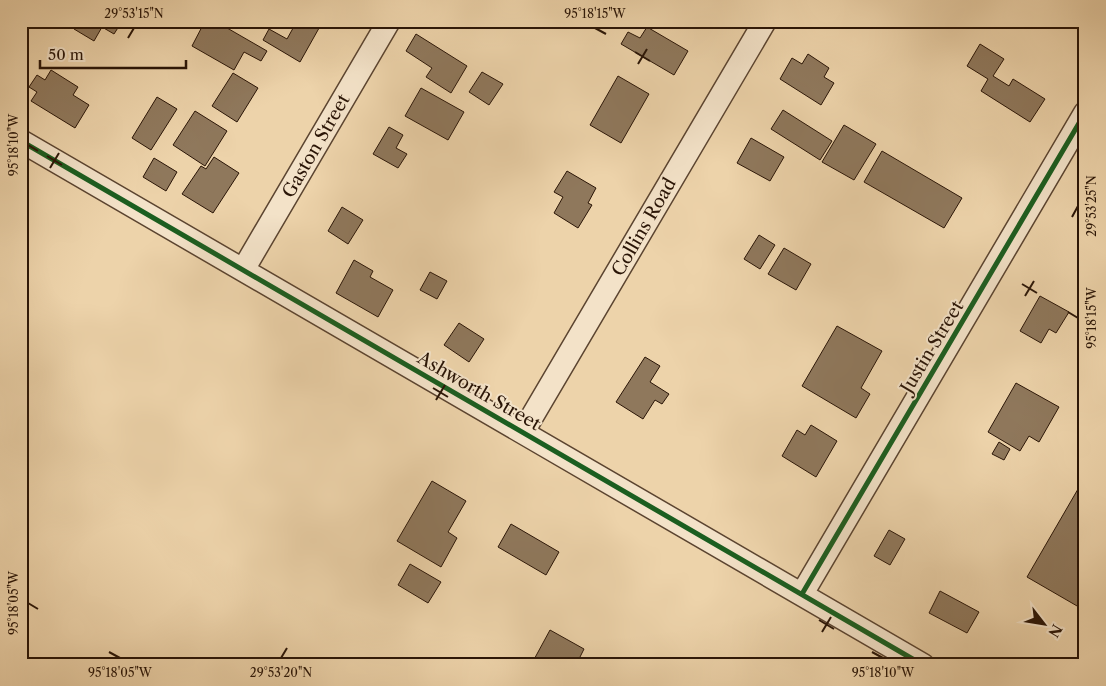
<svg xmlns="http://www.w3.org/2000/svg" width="1106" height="686" font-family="'Libre Caslon Text',serif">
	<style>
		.building { fill: #8f785c; stroke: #2a1507 }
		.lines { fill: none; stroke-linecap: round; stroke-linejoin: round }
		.minor-casing { stroke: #5b4430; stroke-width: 25 }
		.minor { stroke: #f3e2c8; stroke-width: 22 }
		.cycleway-casing { stroke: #f3e2c8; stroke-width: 8 }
		.cycleway { stroke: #1b5e20; stroke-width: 5 }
		.ticks { fill: none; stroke: #2a1507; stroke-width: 2 }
		.labels { text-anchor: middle; stroke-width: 4; stroke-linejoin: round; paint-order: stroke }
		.street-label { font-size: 18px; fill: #2a1507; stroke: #f3e2c8 }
		.neatline { fill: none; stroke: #2a1507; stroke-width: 2 }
		.ticks-label { font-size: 12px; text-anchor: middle; fill: #2a1507 }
	</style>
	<rect width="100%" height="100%" fill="#edd3aa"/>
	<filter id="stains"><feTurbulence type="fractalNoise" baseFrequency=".004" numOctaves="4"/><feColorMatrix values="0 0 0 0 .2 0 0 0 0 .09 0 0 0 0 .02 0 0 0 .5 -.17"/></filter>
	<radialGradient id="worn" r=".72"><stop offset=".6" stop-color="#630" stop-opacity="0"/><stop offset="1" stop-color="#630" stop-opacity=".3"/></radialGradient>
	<path class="building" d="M78,21h41l2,2 -7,11 -12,-7 -8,14 -20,-12z
		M205,21h10l52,30 -6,10 -17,-9 -10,18 -42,-24z
		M297,21h26l-23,41 -37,-22 6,-11 18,10z
		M647,27l41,24 -14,24 -53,-31 7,-12 12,6z
		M416,34l51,32 -16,27 -25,-16 6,-9 -26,-17z
		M980,44l24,15 -11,17 16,10 4,-7 32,20 -15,23 -49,-31 7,-12 -21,-13z
		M808,54l21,14 -5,9 10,6 -13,22 -41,-26 12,-21 10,6z
		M51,70l27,17 -5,8 16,10 -14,23 -44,-27 6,-9 -8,-5 8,-12 8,5z
		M482,72l21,12 -14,21 -20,-13z
		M233,73l25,15 -21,34 -25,-16z
		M618,76l31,18 -28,49 -31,-18z
		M421,88l43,24 -16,28 -43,-24z
		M157,97l20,12 -26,41 -19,-12z
		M783,110l49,31 -12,19 -49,-31z
		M195,111l32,20 -22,35 -32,-21z
		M844,125l32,19 -22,36 -32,-18z
		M389,127l14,8 -7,13 11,6 -9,14 -25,-14z
		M751,138l33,19 -14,24 -33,-18z
		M882,151l80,47 -18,30 -80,-46z
		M214,157l25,16 -26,40 -31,-19 19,-28 5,3z
		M154,158l23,14 -11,19 -23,-14z
		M567,171l29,17 -8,15 4,2 -14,23 -24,-15 9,-16 -9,-5z
		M342,207l21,13 -15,24 -20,-13z
		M759,235l16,10 -15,24 -16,-10z
		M784,248l27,16 -15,26 -28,-16z
		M354,260l19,11 -3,6 23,13 -15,27 -42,-24z
		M430,272l17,9 -10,18 -17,-9z
		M1040,296l29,16 -13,21 -7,-4 -8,14 -21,-12z
		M459,323l25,16 -15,23 -25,-17z
		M837,326l45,25 -21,37 9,6 -14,24 -54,-32z
		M645,357l15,9 -10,16 19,12 -7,10 -7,-4 -12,19 -27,-17z
		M1016,383l43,24 -20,35 -10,-6 -9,15 -32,-19z
		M811,425l26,16 -21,36 -34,-21 15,-26 8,5z
		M999,442l11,7 -6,11 -12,-6z
		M1085,477v131l-1,2 -57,-33z
		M432,481l34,20 -18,31 9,6 -16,29 -44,-26z
		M511,524l48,28 -13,23 -48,-28z
		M889,530l16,9 -15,26 -16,-9z
		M410,564l31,18 -13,21 -30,-18z
		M940,591l39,21 -12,21 -38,-20z
		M550,630l34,19 -8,16h-45z"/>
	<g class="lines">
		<defs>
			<path id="minor" d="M21,141l902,524
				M243,270l146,-249
				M523,432l242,-411
				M802,594l283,-481"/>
		</defs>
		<use href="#minor" class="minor-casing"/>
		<use href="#minor" class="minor"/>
		<defs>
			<path id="cycleway" d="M21,141l902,524
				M802,594l283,-481"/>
		</defs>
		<use href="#cycleway" class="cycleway-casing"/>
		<use href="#cycleway" class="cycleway"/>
	</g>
	<path class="ticks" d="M595,28l11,6M128,38l6,-10M635,52l15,9M638,64l9,-15M28,145l10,6M47,156l15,9M50,168l9,-15M1072,217l6,-11M1022,284l15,9M1025,296l9,-15M1068,312l10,6M433,388l15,9M436,400l9,-15M28,603l10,6M819,620l15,9M822,632l9,-15M109,652l11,6M872,652l11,6M281,658l6,-10"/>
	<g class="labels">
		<g class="street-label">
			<text transform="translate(316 146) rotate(-60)" y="6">Gaston Street</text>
			<text transform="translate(644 227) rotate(-60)" y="6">Collins Road</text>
			<text transform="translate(932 347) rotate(-59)" y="6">Justin Street</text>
			<text transform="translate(479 391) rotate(30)" y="6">Ashworth Street</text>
		</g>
	</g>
	<rect width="1106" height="686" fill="none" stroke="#edd3aa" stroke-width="55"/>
	<g transform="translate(1044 624) rotate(121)" stroke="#f3e2c8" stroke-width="4" paint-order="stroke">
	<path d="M0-4L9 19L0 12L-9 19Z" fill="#2a1507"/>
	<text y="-8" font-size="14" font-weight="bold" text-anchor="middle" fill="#2a1507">N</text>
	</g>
	<path d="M40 60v8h146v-8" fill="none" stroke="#2a1507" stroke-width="2.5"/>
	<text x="48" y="60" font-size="15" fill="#2a1507" stroke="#f3e2c8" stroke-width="4" paint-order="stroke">50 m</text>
	<rect x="28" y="28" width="1050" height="630" class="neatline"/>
	<g class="ticks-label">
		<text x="134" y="18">29°53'15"N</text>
		<text x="595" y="18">95°18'15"W</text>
		<text transform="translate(14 145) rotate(-90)" y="4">95°18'10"W</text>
		<text transform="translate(1092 206) rotate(-90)" y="4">29°53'25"N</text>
		<text transform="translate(1092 318) rotate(-90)" y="4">95°18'15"W</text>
		<text transform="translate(14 603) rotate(-90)" y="4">95°18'05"W</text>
		<text x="120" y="677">95°18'05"W</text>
		<text x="281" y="677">29°53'20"N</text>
		<text x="883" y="677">95°18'10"W</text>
	</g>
	<rect width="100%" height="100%" filter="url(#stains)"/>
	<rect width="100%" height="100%" fill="url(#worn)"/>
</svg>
